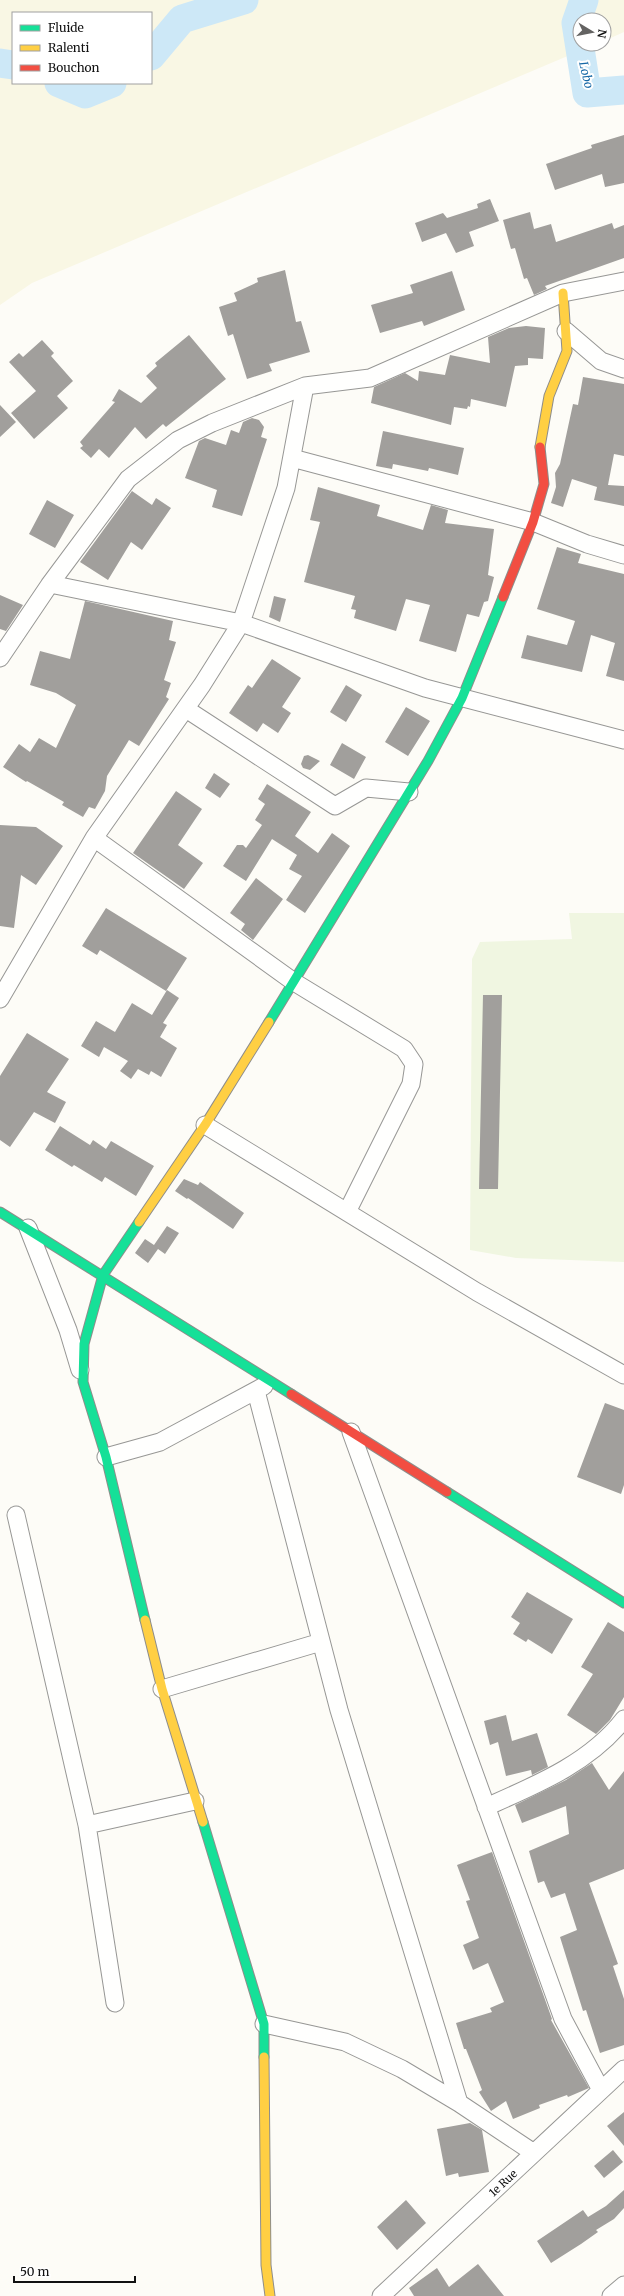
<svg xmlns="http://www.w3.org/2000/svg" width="624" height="2296" font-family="Merriweather,serif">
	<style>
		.farmland { fill: #f9f7e4; fill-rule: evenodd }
		.pitch { fill: #f0f6e1 }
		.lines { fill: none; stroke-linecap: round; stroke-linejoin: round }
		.river { stroke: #cde8f7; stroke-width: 29 }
		.building { fill: #a19f9c }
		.street-casing { stroke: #979795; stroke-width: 19 }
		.fast-casing { stroke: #8e8d8b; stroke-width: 11 }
		.slow-casing { stroke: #8e8d8b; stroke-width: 11 }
		.jam-casing { stroke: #8e8d8b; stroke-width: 11 }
		.street { stroke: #fffffe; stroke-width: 17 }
		.fast { stroke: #16e098; stroke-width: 9 }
		.slow { stroke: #ffcf43; stroke-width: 9 }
		.jam { stroke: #f24e42; stroke-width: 9 }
		.labels { text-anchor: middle; stroke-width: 4; stroke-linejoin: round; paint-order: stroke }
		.street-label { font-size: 11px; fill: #111; stroke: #fff }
		.water-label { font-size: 12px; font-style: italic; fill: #1768a6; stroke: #fff }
	</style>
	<rect width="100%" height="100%" fill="#fdfcf7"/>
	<path class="farmland" d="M0,0h624v32l-20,9v-21h-24v24h16l-564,239 -32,22zM13,13h138v70h-138z"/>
	<path class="pitch" d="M569,913h55v349l-108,-4 -46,-8 2,-291 8,-17 92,-3z"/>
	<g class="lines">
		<path class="river" d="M584,0l-8,23 11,70 37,-3
			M151,56l31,-37 62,-19
			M0,63l13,2
			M59,83l26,11 27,-11"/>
	</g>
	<path class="building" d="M624,135v48l-19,4 -3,-13 -47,16 -9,-26 46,-16 -1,-3z
		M490,199l9,22 -30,11 5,14 -18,7 -10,-20 -24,9 -7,-19 28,-10 4,5 31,-10 -1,-4z
		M530,212l4,17 17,-5 5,18 56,-19 2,6 10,-4v33l-79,28 2,3 -13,6 -7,-17 -3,1 -9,-31 -4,1 -8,-29z
		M285,270l11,52 5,-1 9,31 -41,12 3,7 -25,8 -14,-45 -5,2 -9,-29 18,-6 -3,-8 24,-11 -1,-4z
		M452,271l13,39 -41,16 -2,-5 -42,12 -9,-28 42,-12 -3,-8z
		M526,326l19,2 -2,31 -15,-1v7l-13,1 -9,41 -35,-8 -1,8 -2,-1 -1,3 -13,-2 -3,18 -80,-22 3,-16 31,-14 13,8 1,-10 26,4 5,-20 40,8 -2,-26 21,-9z
		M189,335l37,44 -60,48 -3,-3 -17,15 -11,-12 -26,31 -10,-9 -8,9 -11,-10 3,-2 -3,-4 35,-40 -3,-1 7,-12 22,14 16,-15 -11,-12 11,-10 -2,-3z
		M42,340l12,13 -3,3 22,25 -16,15 11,12 -34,31 -23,-26 25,-22 -27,-29 10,-9 4,4z
		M583,377l41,7v72l-10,-2 -6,31 16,1v20l-30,-6 3,-13 -25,-8 -9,28 -12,-4 5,-16 -1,-14 5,-9 13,-60 5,1z
		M0,405l16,17 -16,15z
		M252,418l7,2 5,7 -3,10 6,2 -25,77 -30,-9 5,-17 -32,-12 14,-37 6,-3 21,7 5,-15 8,3 4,-11z
		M383,431l81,17 -6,27 -29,-7 -1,3 -35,-7 -1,5 -16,-3z
		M318,487l62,18 -3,11 46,14 8,-25 17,5 -3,13 49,6 -6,46 6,2 -6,24 -4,1 -5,15 -12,-3 -11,38 -37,-11 11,-36 -24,-6 -10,32 -42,-13 2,-8 -5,-1 4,-13 -51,-14 16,-60 -10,-2z
		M132,491l20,14 4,-7 15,10 -29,42 -11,-8 -23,38 -28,-18z
		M47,500l27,15 -19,33 -26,-14z
		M557,547l24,7 -3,9 46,11v107l-18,-5 9,-33 -24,-8 -9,37 -61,-14 6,-23 40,10 8,-24 -38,-12z
		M0,595l23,10 -17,26 -6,-2z
		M274,596l12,3 -6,23 -11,-5z
		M85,601l88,20 -4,19 7,2 -12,38 7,3 -5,14 3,2 -30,47 -10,-6 -22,36 -2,15 -10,18 -6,-2 -6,10 -21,-12 2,-3 -37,-21 -1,1 -23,-15 16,-23 11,8 9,-14 17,10 20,-43 -20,-12 -26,-8 10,-34 30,8z
		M272,659l29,19 -19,29 9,6 -13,20 -15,-10 -6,9 -28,-19 19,-28 4,3z
		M346,685l16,10 -16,27 -16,-10z
		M406,707l24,14 -22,35 -23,-14z
		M342,743l24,14 -12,22 -24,-14z
		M308,755l12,6 -10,9 -7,-2 -2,-4 3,-8z
		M214,773l16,11 -10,14 -15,-10z
		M267,784l44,28 -16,24 23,17 14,-20 18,13 -45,67 -19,-13 16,-24 -13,-7 8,-14 -25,-16 -26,42 -23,-15 14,-21h6l3,3 16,-23 -7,-5 10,-16 -7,-5z
		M176,791l26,18 -24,36 25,18 -19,26 -51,-36z
		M0,825l36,2 27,19 -27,39 -15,-10 -7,53 -14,-2z
		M256,878l27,21 -30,41 -12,-10 4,-6 -15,-11z
		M106,908l81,50 -21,33 -66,-41 -3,5 -15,-9z
		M167,990l12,8 -16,25 4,2 -7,12 17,11 -16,29 -10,-6 -2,4 -11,-6 -7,10 -11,-8 8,-10 -24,-14 -5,10 -18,-11 15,-25 19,11 17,-29 20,12z
		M483,995h19l-4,194h-19z
		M27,1033l42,26 -22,33 19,10 -11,21 -21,-11 -24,35 -10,-7v-64z
		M60,1126l30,19 3,-5 13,9 5,-8 43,25 -18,30 -31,-19 -3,5 -28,-17 -2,2 -27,-17z
		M184,1179l14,6 2,-3 44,31 -11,16 -45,-31 -1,1 -12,-8z
		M167,1226l12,7 -14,21 -7,-5 -10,14 -13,-10 10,-14 9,6z
		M605,1403l19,7v75l-3,9 -44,-17z
		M527,1592l46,27 -21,35 -24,-15 -2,3 -13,-8 7,-11 -9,-6z
		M608,1622l16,10v65l-14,23 -14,14 -29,-19 26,-41 -12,-7z
		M506,1715l6,26 25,-8 11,34 -16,8 -1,-5 -25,6 -8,-34 -8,3 -6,-24z
		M592,1763l17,27 15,-19v98l-35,14 29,81 -5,2 11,33v46l-24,8 -14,-43 -3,1 -23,-74 17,-7 -12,-37 -14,5 -7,-17 -6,2 -9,-32 40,-17 -3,-28 -44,17 -7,-18 51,-25z
		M492,1852l60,167 -1,1 38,68 -21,9 -1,-2 -28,10 1,3 -27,11 -7,-18 -15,10 -12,-19 3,-2 -16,-41h-2l-8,-26 36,-11 -2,-4 14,-6 -16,-39 -15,7 -10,-25 16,-7 -13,-37 4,-1 -13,-35z
		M624,2112v34l-17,-20z
		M470,2123l12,7 7,42 -30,5 -1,-4 -12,3 -9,-47z
		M613,2150l10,12 -19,16 -10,-12z
		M624,2190v18l-10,11 -18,11 2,2 -17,12 -30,19 -14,-22 46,-31 5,7 18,-11z
		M406,2200l20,23 -29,27 -20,-23z
		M478,2264l26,32h-90l-5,-8 28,-20 12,19z"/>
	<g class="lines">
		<defs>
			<path id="street" d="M566,331l35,30 23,8
				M292,458l241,64 54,22 37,11
				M50,584l191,39 184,65 199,52
				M0,658l50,-74 78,-105 50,-39 34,-17 93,-37 65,-8 193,-85 61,-12
				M186,709l149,97 31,-18 43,4
				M94,838l200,144 110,67 10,15 -3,20 -64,128
				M0,999l94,-161 108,-153 39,-62 45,-135 19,-102
				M205,1125l272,167 147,83
				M28,1228l40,102 12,40
				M256,1391l83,319 120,393
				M351,1432l212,587 38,71
				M106,1457l54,-15 104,-56
				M16,1515l71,310 28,178
				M162,1689l159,-47
				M486,1807c50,-22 104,-44 138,-88
				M87,1825l108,-24
				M264,2024l81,18 57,27 57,34 75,50
				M381,2296l243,-227
				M611,2296l13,-11"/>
			<path id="fast" d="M269,1022l159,-261 34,-63 41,-101
				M0,1212l291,182
				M139,1222l-36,53 -19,69 -1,38 23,75 39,163
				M447,1492l177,111
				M203,1822l61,202v33"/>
			<path id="slow" d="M540,447l9,-51 18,-45 -4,-58
				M139,1222l66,-97 64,-103
				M145,1620l17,69 41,133
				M264,2057l2,208 4,31"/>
			<path id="jam" d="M503,597l30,-75 11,-38 -4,-37
				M291,1394l156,98"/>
		</defs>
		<use href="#street" class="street-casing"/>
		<use href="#fast" class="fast-casing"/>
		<use href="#slow" class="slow-casing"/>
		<use href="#jam" class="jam-casing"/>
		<use href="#street" class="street"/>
		<use href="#fast" class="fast"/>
		<use href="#slow" class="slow"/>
		<use href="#jam" class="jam"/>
	</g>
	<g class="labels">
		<g class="street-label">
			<text transform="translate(503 2183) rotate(-43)" y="4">1e Rue</text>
		</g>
		<g class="water-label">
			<text transform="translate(586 75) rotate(77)" y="4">Lobo</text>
		</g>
	</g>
	<rect x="12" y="12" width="140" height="72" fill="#ffffff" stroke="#a0a0a0"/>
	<rect x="20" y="25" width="20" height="6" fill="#16e098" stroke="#a0a0a0"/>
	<text x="48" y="32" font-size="12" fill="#111111">Fluide</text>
	<rect x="20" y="45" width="20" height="6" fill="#ffcf43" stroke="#a0a0a0"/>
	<text x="48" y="52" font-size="12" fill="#111111">Ralenti</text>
	<rect x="20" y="65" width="20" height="6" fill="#f24e42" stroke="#a0a0a0"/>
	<text x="48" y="72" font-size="12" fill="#111111">Bouchon</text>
	<g transform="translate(592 32) rotate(100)"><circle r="19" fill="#ffffff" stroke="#a0a0a0"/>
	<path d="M0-3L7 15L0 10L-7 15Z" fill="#646362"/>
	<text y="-6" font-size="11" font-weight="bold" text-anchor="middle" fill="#111111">N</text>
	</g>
	<path d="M14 2276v6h121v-6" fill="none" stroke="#111111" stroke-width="2"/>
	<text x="20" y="2276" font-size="12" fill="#111111" stroke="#ffffff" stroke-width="3" paint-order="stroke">50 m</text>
</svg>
